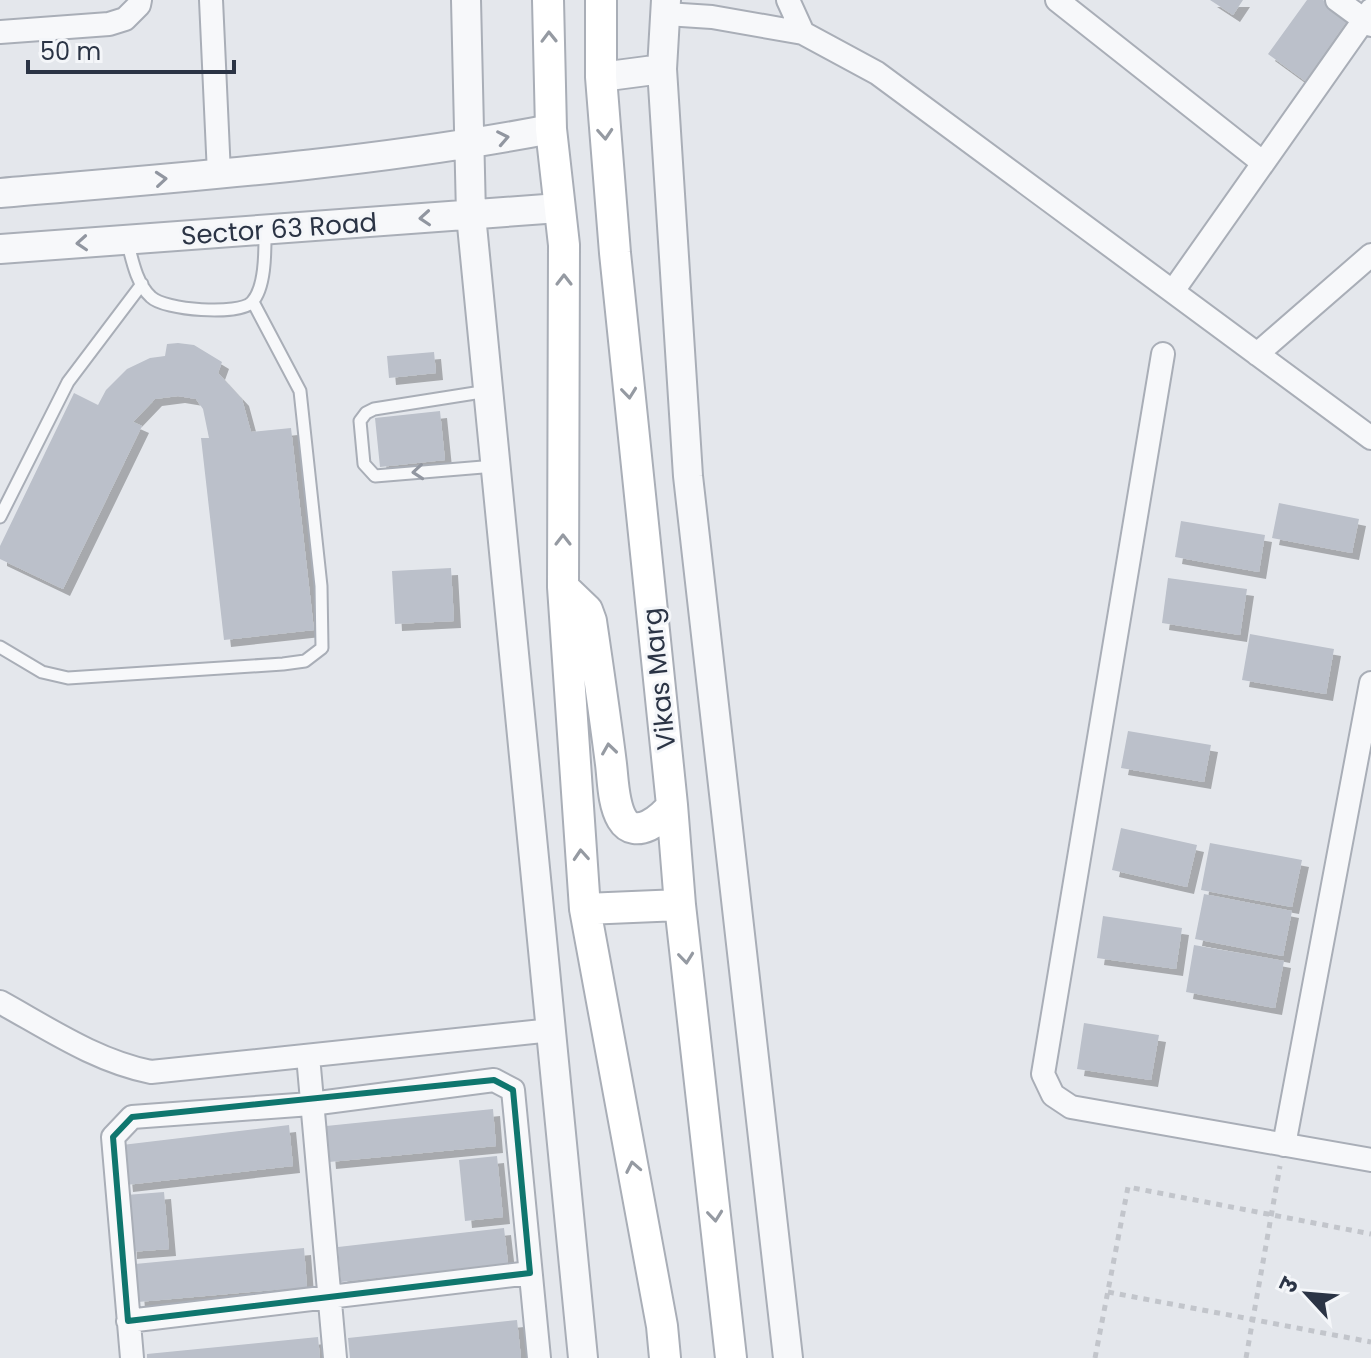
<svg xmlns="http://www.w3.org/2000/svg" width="1371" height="1358" font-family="Poppins,'Noto Sans Devanagari',sans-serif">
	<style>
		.building { fill: #bbc0ca; filter: url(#shadow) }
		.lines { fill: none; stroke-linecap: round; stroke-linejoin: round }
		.service-casing { stroke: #a9aeb7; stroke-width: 15 }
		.minor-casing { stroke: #a9aeb7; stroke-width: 26 }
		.tertiary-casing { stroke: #a9aeb7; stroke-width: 32 }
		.secondary-casing { stroke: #a9aeb7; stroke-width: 34 }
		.path { stroke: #c2c5cb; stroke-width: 5; stroke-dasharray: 6 6; stroke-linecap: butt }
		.service { stroke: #f7f8fa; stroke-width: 11 }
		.minor { stroke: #f7f8fa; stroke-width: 22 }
		.tertiary { stroke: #f7f8fa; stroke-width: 28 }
		.secondary { stroke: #fff; stroke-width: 30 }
		.oneway { stroke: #959aa2 }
		.oneway2 { stroke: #9196a0 }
		.marked { fill: none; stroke: #0f766e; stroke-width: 6; stroke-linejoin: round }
		.labels { text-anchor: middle; stroke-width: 6; stroke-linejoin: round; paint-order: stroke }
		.street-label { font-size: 26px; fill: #2b3445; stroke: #f4f6f9 }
	</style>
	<defs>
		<filter id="shadow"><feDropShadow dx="7" dy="7" stdDeviation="0" flood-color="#0004"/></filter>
	</defs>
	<rect width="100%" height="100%" fill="#e4e7ec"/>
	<path class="building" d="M1210,0h33l-10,15z
		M1307,0h16l26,18 -44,63 -37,-27z
		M178,343l16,2 28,17 -4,11 24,26 9,33 40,-4 23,202 -90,10 -23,-202h8l-6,-29 -7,-10 -18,-3 -23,3 -22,23 9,4 -79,163 -63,-30v-13l74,-153 24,12 8,-15 21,-21 23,-11 15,-2 2,-12z
		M434,352l2,21 -47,5 -2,-22z
		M440,411l5,49 -65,7 -5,-49z
		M1279,503l80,16 -7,34 -80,-15z
		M1181,521l84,14 -6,37 -84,-15z
		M451,568l3,53 -59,3 -3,-53z
		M1168,578l79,11 -7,46 -78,-12z
		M1250,634l84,15 -8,45 -84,-14z
		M1128,731l83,14 -7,37 -83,-14z
		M1121,828l76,17 -10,42 -75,-17z
		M1210,843l92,17 -10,47 -91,-17z
		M1204,894l88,17 -9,45 -88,-17z
		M1103,916l79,12 -6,41 -79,-11z
		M1194,945l90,16 -9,47 -89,-16z
		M1084,1023l75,12 -8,45 -74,-11z
		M493,1109l3,37 -167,16 -3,-36z
		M289,1125l4,41 -167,19 -4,-40z
		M497,1156l6,61 -38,4 -6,-61z
		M164,1192l5,57 -39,3 -4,-57z
		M504,1228l4,35 -167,19 -3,-35z
		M304,1248l3,39 -169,15 -3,-38z
		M517,1320l4,38h-171l-2,-20z
		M318,1337l2,21h-173v-4z"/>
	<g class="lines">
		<defs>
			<path id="service" d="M127,240c5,19 9,43 24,57 13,13 88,19 101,5 14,-15 13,-53 13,-72
				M488,391l-114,18 -8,4 -6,8 4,43 11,12 120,-10
				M0,517l68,-135 74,-98
				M0,647l42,25 26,6 215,-14 22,-3 17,-13 -1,-62 -21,-195 -47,-89"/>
			<path id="minor" d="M211,0l8,174
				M788,0l15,33 74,40 494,365
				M1057,0l205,162
				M1337,0l34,25
				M666,14l46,3 91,16
				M0,32l109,-8 16,-5 14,-14 1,-5
				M1173,291l198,-281
				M1163,354l-120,720 10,21 18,12 300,53
				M1257,354l114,-99
				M0,1002c49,27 96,59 151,70l401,-42
				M308,1056l27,302
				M1284,1145l87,-462
				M128,1321l402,-48
				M132,1358l-19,-221 19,-20 179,-13 183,-24 19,10 26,268"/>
			<path id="tertiary" d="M466,0l5,215 112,1143
				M662,69l26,407 100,882
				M601,77l61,-8 4,-69
				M0,193c184,-16 369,-29 551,-64
				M0,249l559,-41"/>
			<path id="secondary" d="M548,0l3,129 13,116 -1,342 22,322 77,417 3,32
				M601,0v77l14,176 57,552 8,100 51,453
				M563,587l24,23 4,11c7,48 14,95 20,143 2,16 2,40 11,55 13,22 41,0 50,-14
				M585,909l95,-4"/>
		</defs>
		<use href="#service" class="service-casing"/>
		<use href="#minor" class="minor-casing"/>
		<use href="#tertiary" class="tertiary-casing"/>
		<use href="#secondary" class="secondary-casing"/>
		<path class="path" d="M1108,1292l263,50
			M1095,1358l33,-171 243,47
			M1246,1358l34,-192"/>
		<use href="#service" class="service"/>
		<use href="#minor" class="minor"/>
		<use href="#tertiary" class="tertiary"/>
		<use href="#secondary" class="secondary"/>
	</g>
	<defs><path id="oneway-chevron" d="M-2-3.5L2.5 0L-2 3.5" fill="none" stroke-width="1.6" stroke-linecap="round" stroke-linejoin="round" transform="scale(2)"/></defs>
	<g class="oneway">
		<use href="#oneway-chevron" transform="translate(549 37) rotate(-91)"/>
		<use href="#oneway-chevron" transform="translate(605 134) rotate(86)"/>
		<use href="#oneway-chevron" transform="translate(564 280) rotate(-90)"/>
		<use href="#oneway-chevron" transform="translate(629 393) rotate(84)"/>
		<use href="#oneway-chevron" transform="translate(563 540) rotate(-90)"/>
		<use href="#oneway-chevron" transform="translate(609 749) rotate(-98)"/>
		<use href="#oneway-chevron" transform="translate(581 855) rotate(-94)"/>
		<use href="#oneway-chevron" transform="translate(686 958) rotate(84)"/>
		<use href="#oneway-chevron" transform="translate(633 1167) rotate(-101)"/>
		<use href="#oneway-chevron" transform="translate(715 1216) rotate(84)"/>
	</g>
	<g class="oneway2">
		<use href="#oneway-chevron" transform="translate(503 138) rotate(-11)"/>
		<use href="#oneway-chevron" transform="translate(161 179) rotate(-5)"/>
		<use href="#oneway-chevron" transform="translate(425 218) rotate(176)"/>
		<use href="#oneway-chevron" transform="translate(82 243) rotate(176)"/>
		<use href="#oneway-chevron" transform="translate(418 472) rotate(175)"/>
	</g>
	<path class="marked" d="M494,1080l19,10 17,183 -402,48 -15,-184 19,-20z"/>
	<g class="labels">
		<g class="street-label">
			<text transform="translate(279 229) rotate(-4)" y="9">Sector 63 Road</text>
			<text transform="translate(659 679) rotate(-96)" y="9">Vikas Marg</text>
		</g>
	</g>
	<g transform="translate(1307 1294) rotate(296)" stroke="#f4f6f9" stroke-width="6" paint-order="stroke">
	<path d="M0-6L14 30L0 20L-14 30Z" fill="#2b3445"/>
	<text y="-12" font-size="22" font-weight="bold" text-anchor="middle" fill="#2b3445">उ</text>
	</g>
	<path d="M28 60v12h206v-12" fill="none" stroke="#2b3445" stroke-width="4"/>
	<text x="40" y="60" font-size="24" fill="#2b3445" stroke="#f4f6f9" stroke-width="6" paint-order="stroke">50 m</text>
</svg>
